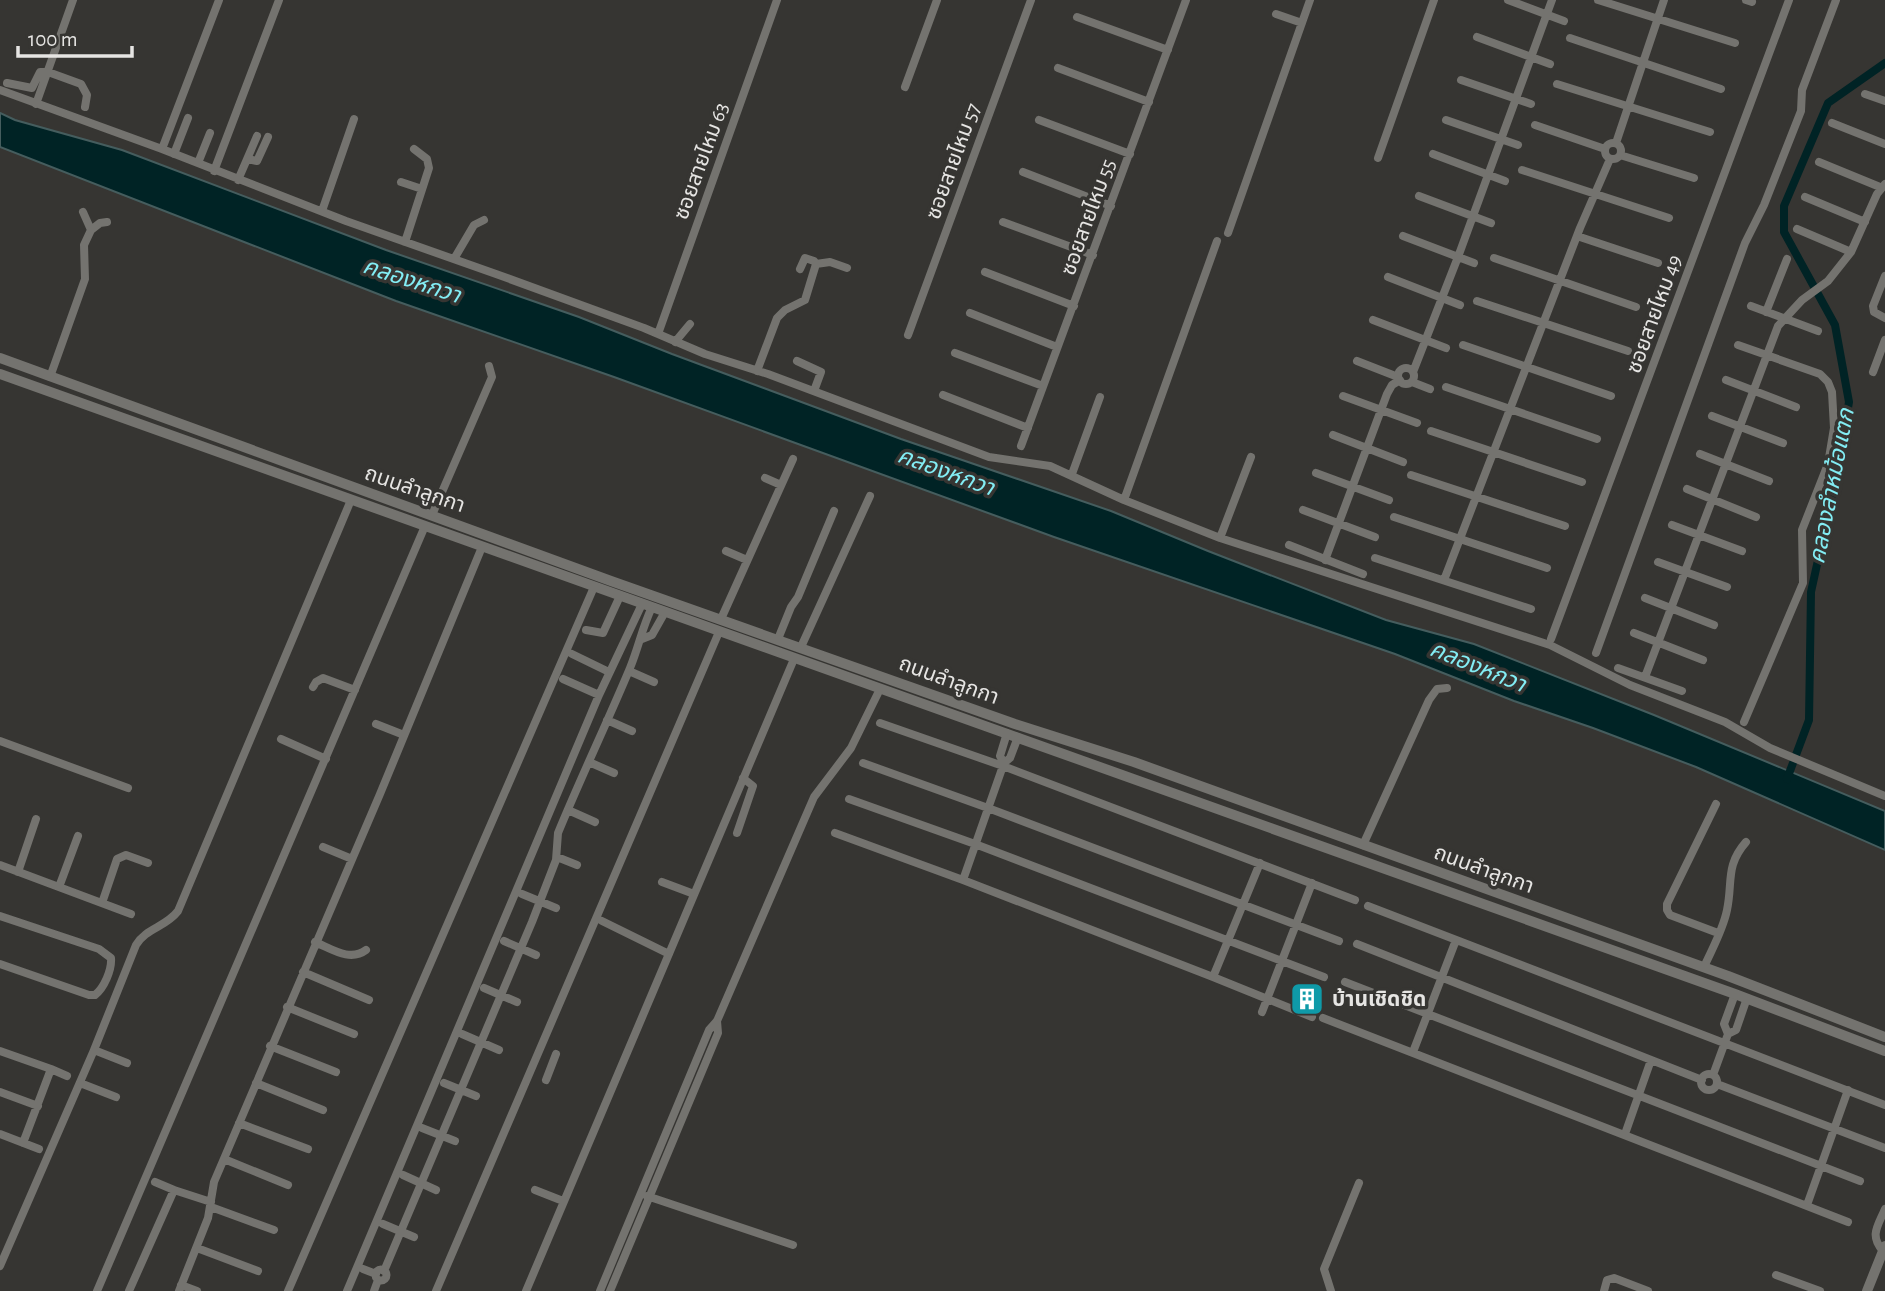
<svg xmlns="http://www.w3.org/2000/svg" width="1885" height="1291" font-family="'Alegreya Sans','Noto Sans Thai',sans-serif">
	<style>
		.water { fill: #002325; stroke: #455d5e; stroke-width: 2 }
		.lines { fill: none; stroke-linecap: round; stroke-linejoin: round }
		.canal { stroke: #002325; stroke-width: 8 }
		.street { stroke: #74736f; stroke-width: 8 }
		.secondary { stroke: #74736f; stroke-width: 10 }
		.labels { text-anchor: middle; stroke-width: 7; stroke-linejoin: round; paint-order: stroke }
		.street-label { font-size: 21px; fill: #e6e5e3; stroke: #363532 }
		.poi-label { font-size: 21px; font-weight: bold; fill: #e6e5e3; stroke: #363532; text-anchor: start }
		.water-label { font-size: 23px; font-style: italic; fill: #83edf4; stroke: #363532 }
	</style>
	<rect width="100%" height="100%" fill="#363532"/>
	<path class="water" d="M0,113l15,7 107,30 264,100 193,67 93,37 229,85 210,72 97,40 178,69 88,24 180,71 231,96v39l-189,-83 -103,-39 -79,-27 -119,-47 -341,-117 -440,-160 -218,-76 -396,-154z"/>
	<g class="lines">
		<path class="canal" d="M1787,779l22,-59 2,-128 23,-105 15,-85 -14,-77 -51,-93v-26l44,-103 57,-40"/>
		<path class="street" d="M1508,0l56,21
			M1598,0l137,43
			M1746,0l6,2
			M1276,14l26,9
			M1077,17l91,33
			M1477,37l73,27
			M1570,38l151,51
			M1058,68l91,34
			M1461,80l70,24
			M7,83l25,5 8,-16h8l33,12 6,11 -2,12
			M1557,84l153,48
			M905,87l32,-87
			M0,90l162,59 184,72 150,53 148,54 61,26 63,20 221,83 61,9 74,34 96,38 330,107 80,40 95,37 45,26 115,48
			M1865,94l20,7
			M36,104l37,-104
			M1039,120l91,34
			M1446,120l72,25
			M1832,123l53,21
			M1535,125l70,24
			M1605 151a8 8 0 1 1 16 0a8 8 0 1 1-16 0Z
			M1616,143l48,-143
			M162,149l57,-149
			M174,154l14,-36
			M1433,154l72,27
			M1620,155l74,23
			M1378,158l56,-158
			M248,159l9,2 11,-24
			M1819,162l61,25
			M198,163l12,-30
			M1522,170l147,48
			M214,171l65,-171
			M1023,172l88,34
			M238,180l19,-44
			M401,182l21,7
			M1419,196l72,27
			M1805,197l60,25
			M322,211l32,-92
			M1003,222l90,33
			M1797,229l54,23
			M91,230l9,-7 7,-1
			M1228,233l82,-233
			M1403,236l71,27
			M1577,236l81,27
			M405,242l24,-74 -2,-9 -13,-10
			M1494,258l142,49
			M454,259l20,-34 10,-5
			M816,264l14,-2 17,6
			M985,272l89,34
			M1885,276l-12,30 1,6 11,6
			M1388,277l72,28
			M1477,301l151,50
			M1751,306l67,25
			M1766,312l21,-53
			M970,313l87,34
			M1373,320l73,28
			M658,334l119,-334
			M908,335l123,-335
			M675,342l15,-18
			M1463,345l148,51
			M1738,345l82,29 8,8 4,10 2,36 -6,36 -26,66 1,53 -59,139
			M955,353l88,33
			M797,361l24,11 -7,19
			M1357,361l41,16
			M1398 376a8 8 0 1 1 16 0a8 8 0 1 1-16 0Z
			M757,371l20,-53 8,-8 20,-10 11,-36 -2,-3 -9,-3 -5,11
			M1413,372l45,-115 94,-257
			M1873,372l12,-32
			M50,377l35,-98 -1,-34 7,-15 -8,-18
			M1726,380l70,27
			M1412,382l18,7
			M1446,387l151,52
			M943,395l85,33
			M1343,396l74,27
			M1712,416l71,27
			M1431,431l151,51
			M1333,435l70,27
			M1021,446l165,-446
			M1700,454l69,27
			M1316,473l73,27
			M1072,474l28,-77
			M1411,475l154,51
			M765,478l16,7
			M1687,489l69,28
			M1124,500l93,-259
			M1303,510l72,27
			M432,515l60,-138 -3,-11
			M1394,517l153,51
			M1672,525l70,26
			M1220,538l31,-81
			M1289,545l74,29
			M726,551l21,9
			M1375,558l156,51
			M1325,560l62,-166 5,-9 8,-5
			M1658,562l69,25
			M1444,580l136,-352 30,-69
			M1645,598l69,27
			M721,619l72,-160
			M586,630l17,3 17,-37
			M1634,633l69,27
			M642,639l10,-4 13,-23
			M778,639l13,-32 7,-10 36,-86
			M1551,639l238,-639
			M801,647l69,-151
			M1596,653l149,-410 19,-38 37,-94 1,-21 34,-90
			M572,654l37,18
			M1618,668l64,23
			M629,671l25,11
			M1645,677l133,-351 24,-26 26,-19 23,-29 26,-58 8,-10
			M563,679l36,16
			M313,687l3,-5 7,-4 32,12
			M607,720l25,11
			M880,723l123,43 352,134
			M376,724l28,11
			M281,739l45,20
			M0,741l128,47
			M589,762l25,11
			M863,763l125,45 351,133
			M1004,763l-4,-7 7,-23
			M849,799l126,45 349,133
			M1716,804l-49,100v6l3,5 48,18
			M568,810l27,12
			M737,833l16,-47 -10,-8
			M835,833l128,47 250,97 47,-114
			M1363,845l66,-145 8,-11 10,-1
			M323,847l29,12
			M557,857l20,8
			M0,865l131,49
			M18,872l18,-53
			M963,880l41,-117 6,-5 8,-21
			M662,882l32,12
			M59,887l19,-51
			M522,894l34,14
			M102,903l15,-44 9,-4 22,8
			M1368,906l517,199
			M0,916l99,33 12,9c1,12 -7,30 -16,37h-6l-89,-31
			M602,921l67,33
			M504,941l32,14
			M315,942c17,7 35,20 51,8
			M1357,944l345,136
			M1704,967c8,-18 19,-37 23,-57 6,-28 -2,-44 19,-68
			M303,972l66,28
			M1213,977l99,40
			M1345,982l515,199
			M484,988l33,14
			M287,1007l67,27
			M1262,1012l50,-129
			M1323,1018l525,204
			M462,1034l37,16
			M1728,1034l-4,-10 11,-30
			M270,1046l66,26
			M94,1050l33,13
			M0,1051l51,18 -28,74
			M1413,1052l43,-112
			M51,1069l16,7
			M1701 1082a8 8 0 1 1 16 0a8 8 0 1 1-16 0Z
			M1713,1075l15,-41 8,-4 11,-32
			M546,1080l10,-26
			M80,1083l36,14
			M256,1083l67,27
			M444,1083l32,13
			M1717,1084l168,64
			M0,1092l38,14
			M239,1123l69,26
			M422,1128l33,13
			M0,1134l39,15
			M1625,1134l26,-74
			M224,1159l64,26
			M403,1175l33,15
			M155,1182l19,8
			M535,1190l28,11
			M647,1196l146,49
			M1807,1205l41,-115
			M211,1207l63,23
			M383,1224l31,13
			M197,1248l61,23
			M1883,1251c-14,-16 -5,-25 2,-42
			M0,1266l94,-216 42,-105c10,-17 30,-18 42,-34l173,-411
			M363,1269l13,5
			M375.5 1275a5.5 5.5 0 1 1 11 0a5.5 5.5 0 1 1-11 0Z
			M384,1271l148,-349 24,-62 2,-27c23,-56 49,-110 72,-165 9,-22 12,-40 22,-61
			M1776,1275l44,16
			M181,1285l16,6
			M97,1291l328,-765
			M129,1291l45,-101 37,12
			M179,1291l29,-73 6,-36 166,-388 102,-247
			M288,1291l306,-704
			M347,1291l252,-596 43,-91
			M374,1291l4,-11
			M436,1291l283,-659
			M526,1291l268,-632
			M600,1291l109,-261 8,-9 97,-224 37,-49 29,-59
			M610,1291l108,-258 -1,-12
			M1331,1291l-7,-22 35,-86
			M1604,1291l3,-11 7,-2 34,13"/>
		<path class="secondary" d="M0,358l611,223 404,143 119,38 594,214 157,61
			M0,374l1735,620 150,57
			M1867,1291l18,-45"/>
	</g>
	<defs>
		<symbol id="building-square" viewBox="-11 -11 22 22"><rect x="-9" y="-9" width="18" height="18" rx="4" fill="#0f9aa8" stroke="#363532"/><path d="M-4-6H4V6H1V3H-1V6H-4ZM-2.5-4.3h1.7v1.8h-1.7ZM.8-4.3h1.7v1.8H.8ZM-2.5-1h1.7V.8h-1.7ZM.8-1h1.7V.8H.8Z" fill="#fff"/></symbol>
	</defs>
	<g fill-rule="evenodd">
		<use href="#building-square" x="1288" y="980" width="38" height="38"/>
	</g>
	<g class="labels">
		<g class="street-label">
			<text transform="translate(701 161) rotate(-70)" y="7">ซอยสายไหม 63</text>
			<text transform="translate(953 161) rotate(-70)" y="7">ซอยสายไหม 57</text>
			<text transform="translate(1088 217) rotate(-70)" y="7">ซอยสายไหม 55</text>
			<text transform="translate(1654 314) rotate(-70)" y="7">ซอยสายไหม 49</text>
			<text transform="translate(415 489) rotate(19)" y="7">ถนนลำลูกกา</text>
			<text transform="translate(949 680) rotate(20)" y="7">ถนนลำลูกกา</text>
			<text transform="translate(1484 869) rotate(20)" y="7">ถนนลำลูกกา</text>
		</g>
		<g class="poi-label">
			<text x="1332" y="1006">บ้านเชิดชิด</text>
		</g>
		<g class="water-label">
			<text transform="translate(412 280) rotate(18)" y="8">คลองหกวา</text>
			<text transform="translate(946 471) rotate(20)" y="8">คลองหกวา</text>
			<text transform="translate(1831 486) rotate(-79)" y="8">คลองลำหม้อแตก</text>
			<text transform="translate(1478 666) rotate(22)" y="8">คลองหกวา</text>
		</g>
	</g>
	<path d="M18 46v10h114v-10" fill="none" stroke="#e6e5e3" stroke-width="3.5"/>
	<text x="28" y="46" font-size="21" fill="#e6e5e3" stroke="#363532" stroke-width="5" paint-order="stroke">100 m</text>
</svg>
